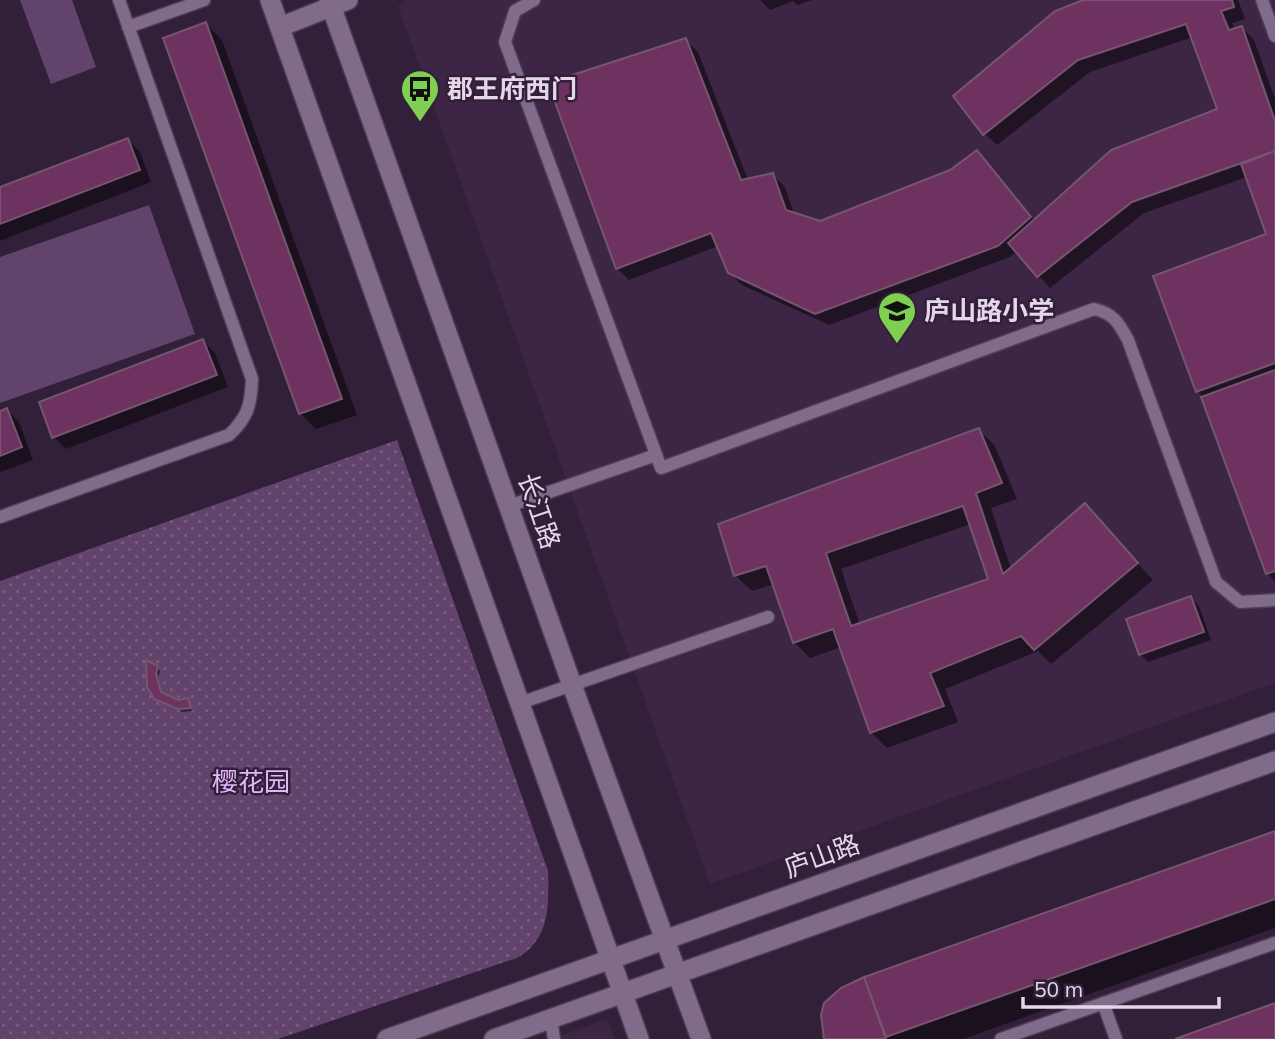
<svg xmlns="http://www.w3.org/2000/svg" width="1275" height="1039" font-family="Mulish,'Noto Sans SC',sans-serif">
	<style>
		.built { fill: #3c2545 }
		.green { fill: #61436c }
		.park { fill: url(#park-dots) }
		.shadow { fill: #0007; fill-rule: evenodd }
		.building { fill: #6e3261; stroke: #76566d; stroke-width: 2; fill-rule: evenodd }
		.lines { fill: none; stroke-linecap: round; stroke-linejoin: round }
		.service-casing { stroke: #4e3d54; stroke-width: 15 }
		.minor-casing { stroke: #4e3d54; stroke-width: 22 }
		.tertiary-casing { stroke: #4e3d54; stroke-width: 22 }
		.service { stroke: #816b8a; stroke-width: 12 }
		.minor { stroke: #816b8a; stroke-width: 19 }
		.tertiary { stroke: #816b8a; stroke-width: 19 }
		.labels { text-anchor: middle; stroke-width: 5; stroke-linejoin: round; paint-order: stroke }
		.poi-label { font-size: 26px; font-weight: bold; fill: #e4d7e9; stroke: #321f39; text-anchor: start }
		.street-label { font-size: 26px; fill: #e4d7e9; stroke: #321f39 }
		.park-label { font-size: 26px; fill: #e6b4fa; stroke: #321f39 }
	</style>
	<defs>
		<pattern id="park-dots" width="8" height="8" patternUnits="userSpaceOnUse" patternTransform="scale(1.75)"><rect width="8" height="8" fill="#61436c"/><path d="M2 2h.1M6 6h.1" fill="none" stroke="#785d81" stroke-width="1.8" stroke-linecap="round"/></pattern>
	</defs>
	<rect width="100%" height="100%" fill="#321f39"/>
	<path class="built" d="M406,0h869v683l-565,201 -312,-878z
		M607,1019l8,20h-65z"/>
	<path class="green" d="M20,0h52l24,67 -45,17z
		M149,205l46,129 -195,69v-146z"/>
	<path class="park" d="M397,440l151,431c1,34 2,68 -31,87l-239,81h-278v-458z"/>
	<path class="shadow" d="M760,0h52l-15,5 -4,-4 -23,9z
		M1087,0h151l7,19 -13,4 3,7 7,-2 12,12 21,59v482l-8,-8 -63,-176 -7,-6 71,-156 -21,-58 -103,36 -94,75 -33,-37 -7,6 -181,68 -87,-40 -13,-13 -11,-26 -89,34 -12,-12 68,-228 13,12 50,128 25,-5 12,12 9,27 26,9 131,-51 26,-19 58,68 184,-111 -26,-73 -103,35 -93,73 -12,-11z
		M206,24l16,16 135,375 -41,14 -16,-16z
		M128,140l12,12 11,30 -151,59v-52z
		M203,341l12,12 13,34 -162,62 -12,-12z
		M7,410l12,12 14,38 -33,12v-59z
		M979,430l16,16 22,53 -26,9 20,61 89,-48 53,59 -102,84 -13,-13 -93,38 13,33 -71,26 -16,-16 -30,-85 -31,11 -16,-16 -20,-58 -22,7 -16,-15 -16,-51zM971,524l20,56 -131,45 -19,-56z
		M1191,598l8,8 12,34 -63,22 -8,-8z
		M157,667l3,4 -2,8 5,16 15,6 9,-2 6,12 -11,1 -27,-15 -6,-10z
		M1275,833v95l-312,111h-137l16,-50 23,-11z"/>
	<path class="building" d="M1083,0h149l2,7 -13,4 8,19 13,-4 33,95v30l-143,51 -95,75 -29,-34 103,-93 106,-41 -31,-85 -108,36 -95,75 -30,-39 102,-85z
		M206,22l136,377 -43,15 -136,-376z
		M686,38l55,142 32,-7 13,37 34,11 130,-51 27,-20 54,67 -33,29 -183,68 -87,-41 -17,-40 -95,36 -68,-186z
		M128,138l12,32 -140,54v-37z
		M1275,151v212l-79,29 -43,-116 113,-42 -25,-70z
		M203,339l14,36 -165,63 -13,-36z
		M1275,370v201l-9,3 -65,-177z
		M7,408l15,39 -22,9v-45z
		M979,428l23,55 -26,10 27,81 82,-71 53,60 -104,87 -13,-14 -91,37 14,33 -74,27 -37,-104 -40,14 -27,-77 -32,10 -16,-52zM963,506l25,73 -137,47 -25,-73z
		M1191,596l13,36 -65,23 -13,-36z
		M146,660l12,6 -2,8 5,18 17,8 10,-2 3,10 -13,1 -24,-10 -7,-12z
		M1275,831v68l-389,138 -22,-60z
		M864,977l22,62h-62l-3,-24 3,-12 17,-15z
		M1275,1003v36h-100z"/>
	<g class="lines">
		<defs>
			<path id="service" d="M534,0l-19,11 -10,31 156,426 433,-159c19,4 25,14 34,31l88,242 24,20 35,-2
				M1262,0l13,36
				M128,27l76,-27
				M509,506l147,-51
				M0,517l229,-82c19,-18 22,-30 23,-56l-133,-379
				M520,703l248,-86
				M1103,1003l13,36
				M551,1019l3,20
				M1001,1039l274,-96"/>
			<path id="minor" d="M280,27l68,-27"/>
			<path id="tertiary" d="M270,0l369,1039
				M329,0l243,685 129,354
				M387,1039l888,-317
				M494,1039l781,-278"/>
		</defs>
		<use href="#service" class="service-casing"/>
		<use href="#minor" class="minor-casing"/>
		<use href="#tertiary" class="tertiary-casing"/>
		<use href="#service" class="service"/>
		<use href="#minor" class="minor"/>
		<use href="#tertiary" class="tertiary"/>
	</g>
	<defs>
		<symbol id="bus-pin" viewBox="-11 -11 22 30"><path d="M0 17L-7.5 6A9.5 9.5 0 1 1 7.5 6Z" fill="#7fd052" stroke="#321f39"/><path d="M-5-6H5V4H4V6H2V4H-2V6H-4V4H-5ZM-3.5-4V0h7V-4ZM-3.5 1.2v1.5H-2V1.2ZM2 1.2v1.5H3.5V1.2Z" fill="#111"/></symbol>
		<symbol id="school-pin" viewBox="-11 -11 22 30"><path d="M0 17L-7.5 6A9.5 9.5 0 1 1 7.5 6Z" fill="#7fd052" stroke="#321f39"/><path d="M0-5L7-2L0 1L-7-2ZM-4 1L0 2.5L4 1V4Q0 6-4 4Z" fill="#111"/></symbol>
	</defs>
	<g fill-rule="evenodd">
		<use href="#bus-pin" x="398" y="67" width="44" height="60"/>
		<use href="#school-pin" x="875" y="289" width="44" height="60"/>
	</g>
	<g class="labels">
		<g class="poi-label">
			<text x="447" y="98">郡王府西门</text>
			<text x="924" y="320">庐山路小学</text>
		</g>
		<g class="street-label">
			<text transform="translate(539 511) rotate(71)" y="9">长江路</text>
			<text transform="translate(822 856) rotate(-20)" y="9">庐山路</text>
		</g>
		<g class="park-label">
			<text x="251" y="791">樱花园</text>
		</g>
	</g>
	<path d="M1023 997v10h196v-10" fill="none" stroke="#e4d7e9" stroke-width="3.5"/>
	<text x="1034" y="997" font-size="21" fill="#e4d7e9" stroke="#321f39" stroke-width="5" paint-order="stroke">50 m</text>
</svg>
